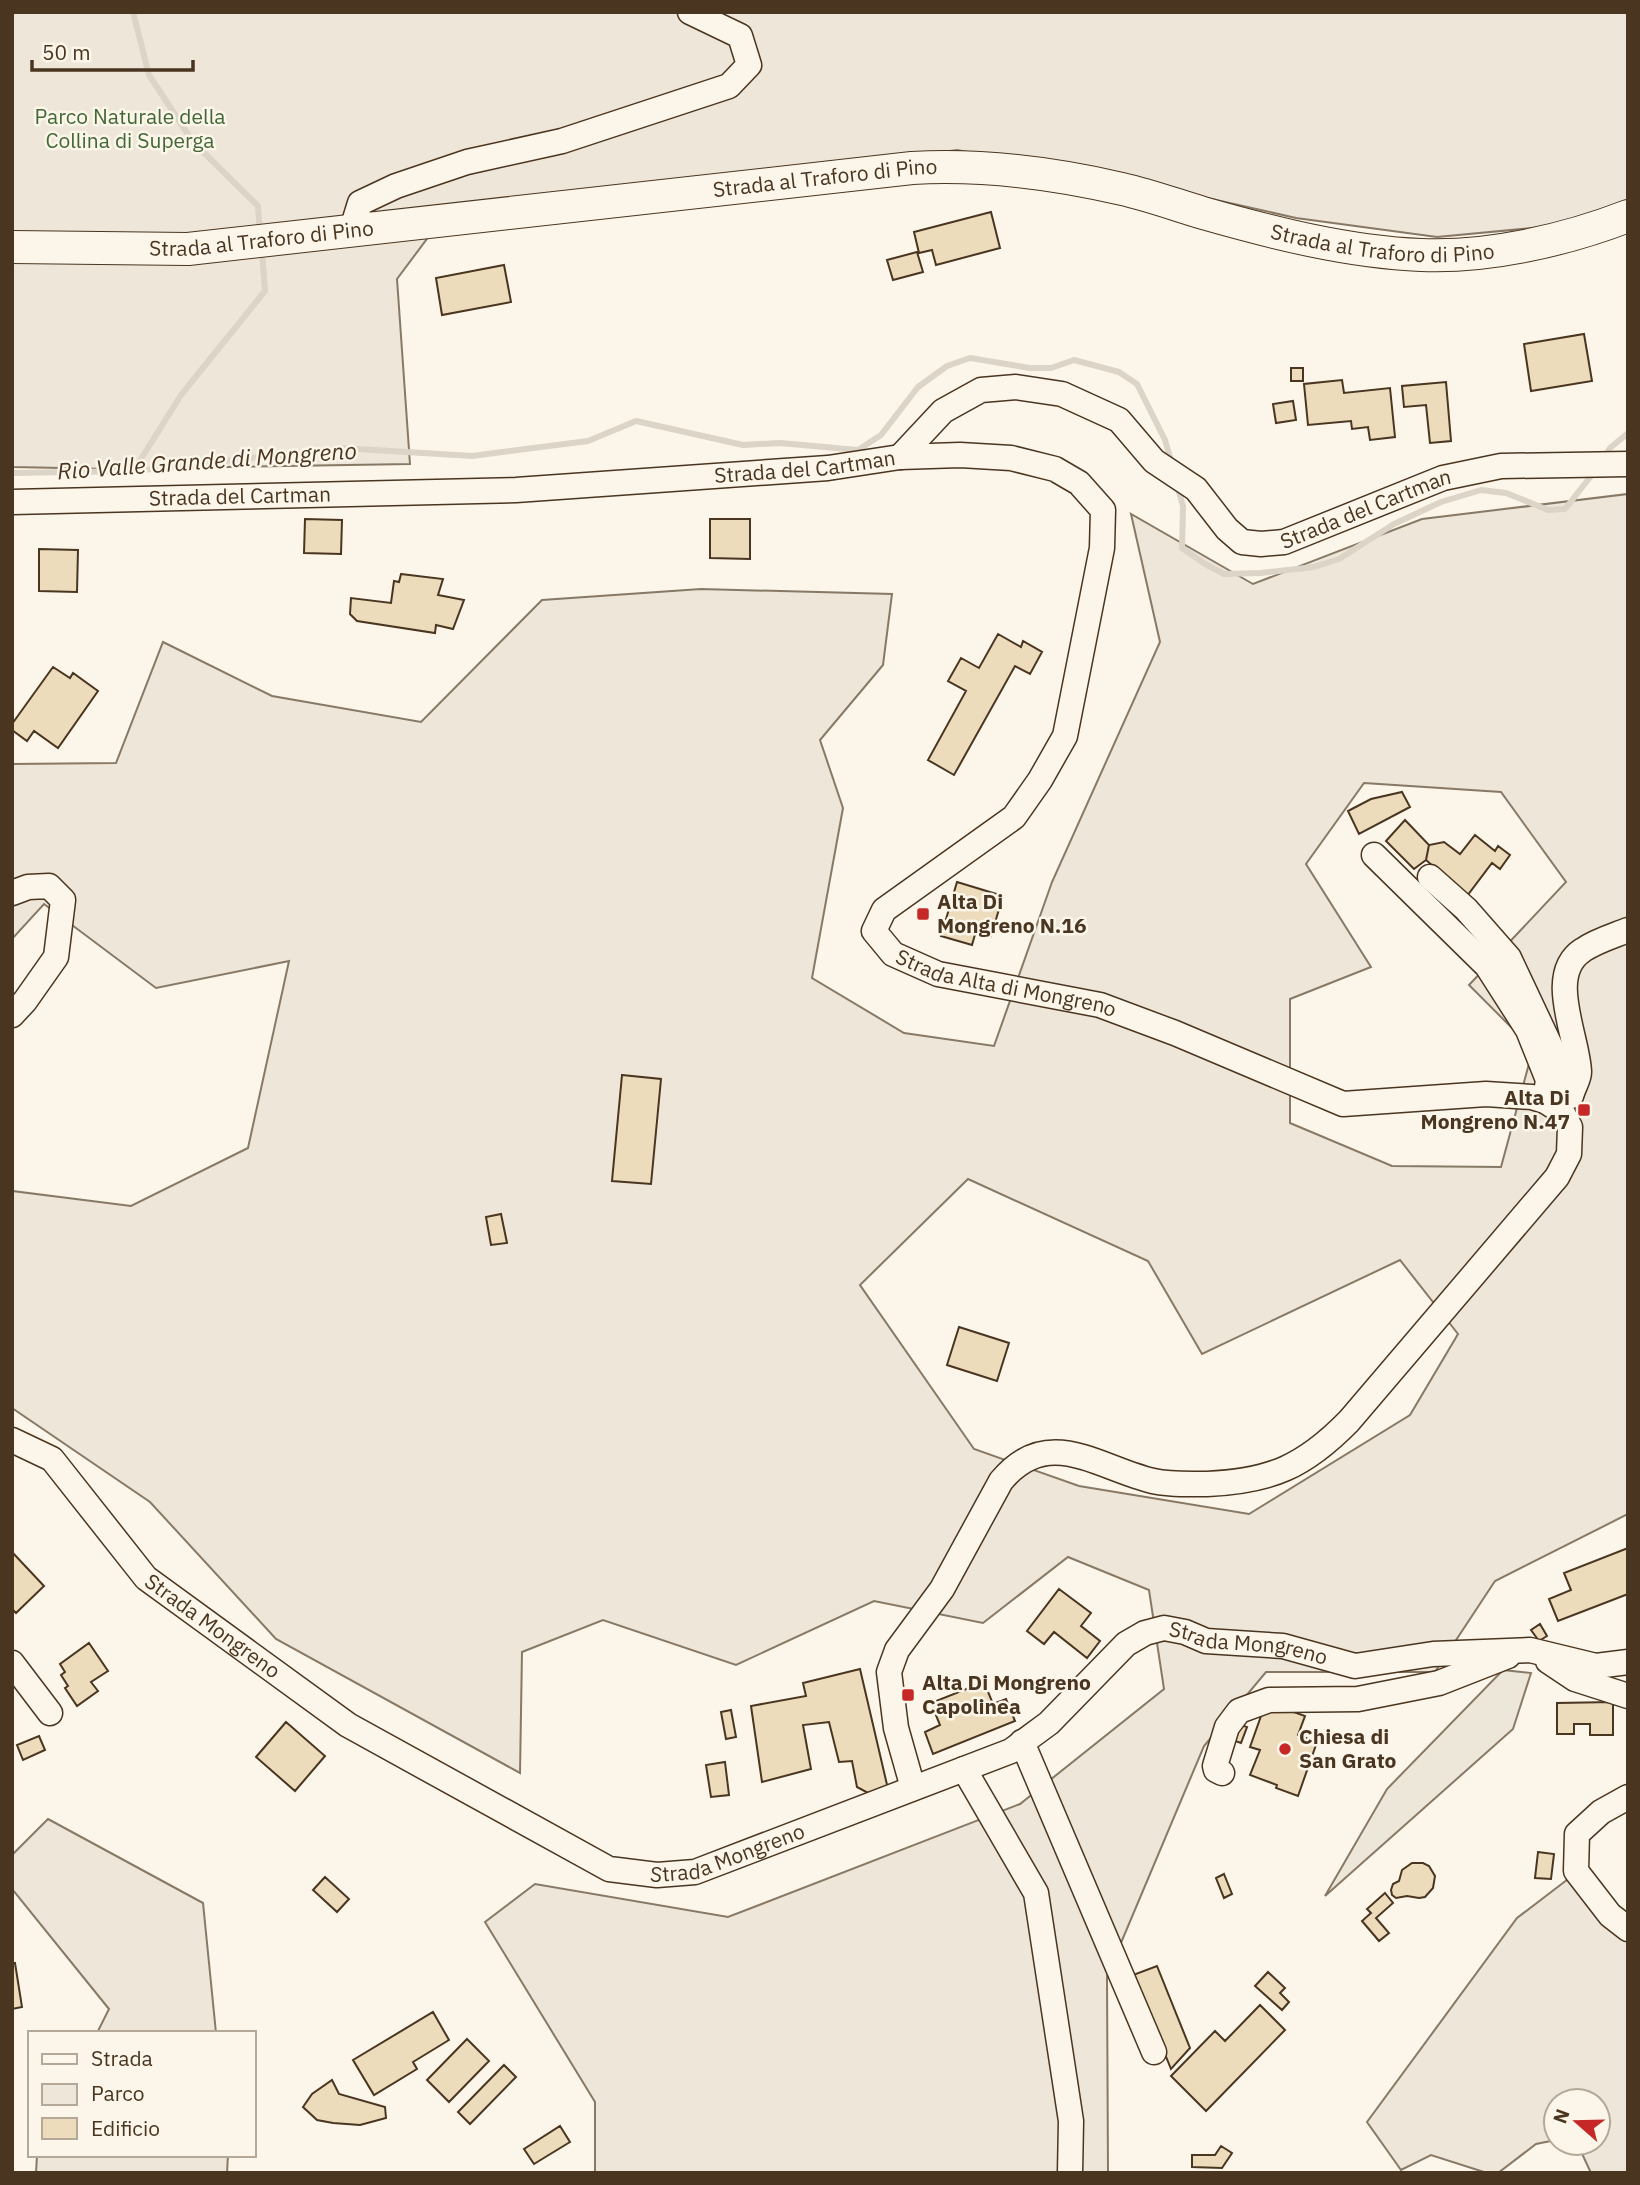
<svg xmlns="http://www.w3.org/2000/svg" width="1640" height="2185" font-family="'IBM Plex Sans',sans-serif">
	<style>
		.green { fill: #ede6d9; stroke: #887966; stroke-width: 2; fill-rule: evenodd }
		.parking { fill: #ede7d9; stroke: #887966; stroke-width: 2 }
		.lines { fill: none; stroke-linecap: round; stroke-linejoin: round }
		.stream { stroke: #dcd4c6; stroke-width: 6 }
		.building { fill: #ecdcbc; stroke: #4a3520; stroke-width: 2 }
		.minor-casing { stroke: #4a3520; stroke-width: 27 }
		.major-casing { stroke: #4a3520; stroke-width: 34 }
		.minor { stroke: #fbf6e9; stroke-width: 24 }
		.major { stroke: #fbf6e9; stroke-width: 32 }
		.poi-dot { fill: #c62828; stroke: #fbf6e9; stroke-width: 2.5 }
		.labels { text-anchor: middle; stroke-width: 5; stroke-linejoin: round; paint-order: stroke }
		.park-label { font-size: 21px; fill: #436837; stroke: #fbf6e9 }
		.street-label { font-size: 21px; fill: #4a3520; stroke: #fbf6e9 }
		.poi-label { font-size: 21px; font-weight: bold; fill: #4a3520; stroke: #fbf6e9; text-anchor: start }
		.water-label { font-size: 23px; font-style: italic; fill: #4a3520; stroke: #fbf6e9 }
	</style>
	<rect width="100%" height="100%" fill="#fbf6e9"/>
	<path class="green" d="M12,12h1616v199l-21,10 -170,16 -141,-19 -133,-30 -206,-38 -297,40 -213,22 -50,67 13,185 -298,5 -100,-2z
		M1628,494v1020l-133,67 -60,91h-169l-62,74 -97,230 1,197h-513v-71l-110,-180 50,-38 193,33 292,-113 144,-115 -15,-99 -81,-33 -85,66 -109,-22 -138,64 -133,-45 -81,32 -2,121 -244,-134 -126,-137 -138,-94v-217l119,15 117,-58 41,-187 -133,27 -112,-84 -32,35v-175l104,-1 47,-121 109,54 149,26 121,-122 159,-11 191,5 -9,71 -63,75 23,68 -31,170 92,55 90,13 58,-164 108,-240 -29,-128 122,70 169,-65zM1364,783l137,9 65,90 -97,103 64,64 -32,118 -109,-1 -102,-43v-124l81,-32 -65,-103zM968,1179l180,82 54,93 198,-94 58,74 -48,81 -161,99 -170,-28 -105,-37 -114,-164z
		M48,1819l155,84 13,130h-119l12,-24 -97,-120v-34z
		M1572,1876l56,61v236h-37l-14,-30h21v-42h-42v39l-20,4 -38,29h-11l-56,-18 -30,15 -34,-48 150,-204z
		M37,2155h191l-1,18h-191z"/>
	<path class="parking" d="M1503,1670l28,3 -18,56 -188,167 62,-107z"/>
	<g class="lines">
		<path class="stream" d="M133,12l16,63 44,67 65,64 2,28
			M1603,459l7,-11 18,-15
			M134,470l47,-75 84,-104 -3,-40
			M12,473l122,-2 207,-23 131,8 116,-15 48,-20 107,24 37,-2 78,7 23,-15 37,-48 29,-21 23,-8 60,10h21l23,-8 45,12 18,12 28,56 7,24
			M1177,485l6,21 -1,42 23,16 19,10 37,-1 53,-6 25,-8 55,-35 47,-22 40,-12 25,3 42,17 17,-1 30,-38"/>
	</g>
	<path class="building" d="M991,212l9,36 -64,17 -4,-15 -13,3 -5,-21z
		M917,252l6,20 -30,8 -6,-20z
		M504,265l7,37 -69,13 -6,-37z
		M1584,334l8,47 -61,10 -7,-47z
		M1291,368h12v13h-12z
		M1342,380l2,13 46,-5 5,49 -25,3 -2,-13 -16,2 -1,-8 -43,4 -4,-41z
		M1446,382l5,59 -21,2 -4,-38 -22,2 -2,-21z
		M1293,401l3,19 -20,3 -3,-19z
		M305,519l37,1 -1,34 -37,-1z
		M710,519h40v40l-40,-1z
		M39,549l39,1 -1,42 -38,-1z
		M401,574l42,5 -5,16 26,5 -11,29 -17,-4 -1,8 -78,-12 -7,-7 1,-16 40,5 3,-22 5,1z
		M998,634l23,13 2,-6 19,11 -12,22 -15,-8 -61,109 -26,-15 38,-69 -18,-10 13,-23 18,10z
		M53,667l17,11 3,-5 25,18 -40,57 -24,-17 -7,10 -15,-11v-6z
		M1402,792l8,15 -51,27 -11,-23 23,-12z
		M1405,820l24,25 -3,15 -12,9 -28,-28z
		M1475,835l20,16 3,-5 12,9 -10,14 -8,-6 -25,33 -41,-36 3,-15 15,-3 16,12z
		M957,882l46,14 -12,40 -15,-5 -4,14 -31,-9z
		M622,1075l39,4 -10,105 -39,-3z
		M501,1214l6,29 -16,2 -5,-28z
		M959,1327l50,16 -12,38 -50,-16z
		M1628,1548v46l-70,27 -9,-22 22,-9 -7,-17z
		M12,1552l32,34 -28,27 -4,-4z
		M1059,1589l32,24 -10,13 19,15 -13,17 -33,-26 -10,12 -17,-13z
		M1540,1624l7,12 -8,5 -8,-11z
		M89,1643l19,28 -17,11 7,9 -21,15 -12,-18 3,-2 -7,-11 4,-3 -5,-8z
		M860,1669l28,120 -20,4 -11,-6 -5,-26 -13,1 -10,-40 -26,3 8,44 -49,13 -11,-76 55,-10 -3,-13z
		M984,1682l9,22 13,-5 9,22 -82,33 -8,-22 15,-7 -9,-22z
		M1266,1702l39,14 -7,19 19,7 -19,54 -22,-8 1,-3 -27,-10 10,-25 -10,-3z
		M1613,1702v33h-23v-11h-16v10h-17v-31z
		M731,1710l5,27 -10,2 -5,-27z
		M286,1722l39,34 -30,35 -39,-34z
		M1235,1723l12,4 -6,16 -12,-4z
		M39,1736l6,14 -22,10 -6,-15z
		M725,1762l4,33 -18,2 -5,-32z
		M1538,1852l16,2 -3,25 -16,-1z
		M1412,1863h11l6,3 6,10 -2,12 -8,9 -6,1 -12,-2 -11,2 -4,-3 -1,-5 2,-6 6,-3 3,-11z
		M1224,1874l8,20 -8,4 -8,-20z
		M325,1877l24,22 -12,13 -24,-22z
		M1385,1893l8,10 -17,15 13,15 -10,8 -17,-20 9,-8 -4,-4z
		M12,1963h3l7,44 -10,2z
		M1157,1966l33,82 -19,21 -38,-94z
		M1268,1972l17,16 -5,5 9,9 -7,8 -27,-24z
		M1260,2005l25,25 -79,81 -35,-35 44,-45 10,10z
		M433,2012l16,28 -36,22 4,7 -43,26 -21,-35z
		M467,2039l22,22 -40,41 -22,-22z
		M504,2065l12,12 -46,47 -12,-12z
		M332,2080l7,14 46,13 1,11 -26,7 -27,-2 -16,-3 -14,-13 9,-13z
		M560,2126l10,16 -36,22 -10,-15z
		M1221,2146l11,7 -10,15 -30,-1v-12h23z"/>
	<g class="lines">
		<defs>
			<g id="minor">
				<path d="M351,232l9,-29 36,-17 71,-24 95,-21 167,-55 20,-21 -9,-29 -50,-24"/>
				<path id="s1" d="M900,457l43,-46 38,-21 35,-3 46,7 57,26 35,41 42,28 31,40 15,13 19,2 23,-2 159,-64 58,-12 127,-2"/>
				<path id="s2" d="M12,502l504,-12 312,-22 72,-11 60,-2 51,3 44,11 24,14 24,27 -1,38 -37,188 -25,44 -26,37 -130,93 -10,21 19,23 45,20 162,31 75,28 168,71 143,-10 46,3 13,4 17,11 8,15 -1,27 -12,23 -208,244c-45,46 -78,60 -142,63 -17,0 -37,1 -54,-3 -55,-13 -105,-57 -152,0l-59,108 -45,61 -8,22 7,56 17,60"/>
				<path d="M1374,855l113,111 41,64 20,50 -3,21"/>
				<path d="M1430,877l36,32 43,49 56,119 6,19"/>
				<path d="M12,893l16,-6 21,-1 14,14 -7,57 -31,44 -13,14"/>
				<path d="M1572,1093c2,-7 7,-14 7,-21 -1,-35 -34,-98 4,-122 13,-9 30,-14 45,-20"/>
				<path id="s3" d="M12,1440l40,19 94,119 202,147 261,144 48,6 38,-3 316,-121 38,-28 77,-79 19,-11 19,-5 21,4 21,9 77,5 72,20 78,-12 97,-4 66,16 32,-4"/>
				<path d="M1548,1661l27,18 53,17"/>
				<path d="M12,1663l38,50"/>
				<path d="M1022,1742l132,310"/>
				<path d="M964,1769l72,124 35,228 -1,52"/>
				<path d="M1222,1773l-6,-3 -1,-4 12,-39 12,-16 30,-11 89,-1 81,-16 69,-27"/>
				<path d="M1628,1797l-27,15 -24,22 -1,37 34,44 18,14"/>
			</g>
			<g id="major">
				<path id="s4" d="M12,247l176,2 724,-81c71,-4 141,5 210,21 27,6 54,16 81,24 70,20 145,39 218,42 67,3 145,-15 207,-39"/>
			</g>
		</defs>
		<use href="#minor" class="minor-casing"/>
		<use href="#major" class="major-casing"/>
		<use href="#minor" class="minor"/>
		<use href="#major" class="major"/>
	</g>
	<g class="poi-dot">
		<rect x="916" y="907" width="14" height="14" rx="3.5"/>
		<rect x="1577" y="1103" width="14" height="14" rx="3.5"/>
		<rect x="901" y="1688" width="14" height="14" rx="3.5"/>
		<circle cx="1285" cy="1749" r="7"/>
	</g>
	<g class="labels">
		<g class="park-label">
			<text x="130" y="124">Parco Naturale della<tspan x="130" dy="24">Collina di Superga</tspan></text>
		</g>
		<g class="street-label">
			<text dy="7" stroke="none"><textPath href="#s4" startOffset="817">Strada al Traforo di Pino</textPath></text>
			<text dy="7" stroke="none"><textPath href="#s4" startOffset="1384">Strada al Traforo di Pino</textPath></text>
			<text dy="7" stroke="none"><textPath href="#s4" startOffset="250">Strada al Traforo di Pino</textPath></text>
			<text dy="7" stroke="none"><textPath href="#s2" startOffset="794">Strada del Cartman</textPath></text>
			<text dy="7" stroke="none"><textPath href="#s2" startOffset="228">Strada del Cartman</textPath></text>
			<text dy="7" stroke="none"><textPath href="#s1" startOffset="556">Strada del Cartman</textPath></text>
			<text dy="7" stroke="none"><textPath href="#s2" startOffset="1766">Strada Alta di Mongreno</textPath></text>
			<text dy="7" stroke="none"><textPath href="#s3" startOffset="278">Strada Mongreno</textPath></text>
			<text dy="7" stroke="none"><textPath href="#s3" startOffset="1454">Strada Mongreno</textPath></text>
			<text dy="7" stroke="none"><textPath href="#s3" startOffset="866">Strada Mongreno</textPath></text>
		</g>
		<g class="poi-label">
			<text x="937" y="909">Alta Di<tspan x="937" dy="24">Mongreno N.16</tspan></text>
			<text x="1570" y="1105" text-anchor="end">Alta Di<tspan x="1570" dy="24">Mongreno N.47</tspan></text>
			<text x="922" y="1690">Alta Di Mongreno<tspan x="922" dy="24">Capolinea</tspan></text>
			<text x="1299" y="1744">Chiesa di<tspan x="1299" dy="24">San Grato</tspan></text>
		</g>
		<g class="water-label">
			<text transform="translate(207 461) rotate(-4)" y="8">Rio Valle Grande di Mongreno</text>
		</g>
	</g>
	<rect width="1640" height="2185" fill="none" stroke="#4a3520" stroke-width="28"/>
	<rect x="28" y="2031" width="228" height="126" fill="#fbf6e9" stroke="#b4a999" stroke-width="2"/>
	<rect x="42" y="2054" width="35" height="10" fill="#fbf6e9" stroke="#b4a999" stroke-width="2"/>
	<text x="91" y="2066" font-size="21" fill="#4a3520">Strada</text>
	<rect x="42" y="2084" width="35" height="21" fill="#ede6d9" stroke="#b4a999" stroke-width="2"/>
	<text x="91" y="2101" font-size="21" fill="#4a3520">Parco</text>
	<rect x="42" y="2118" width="35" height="21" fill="#ecdcbc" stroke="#b4a999" stroke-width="2"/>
	<text x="91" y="2136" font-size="21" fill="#4a3520">Edificio</text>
	<g transform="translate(1577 2122) rotate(290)"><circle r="33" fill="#fbf6e9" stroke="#b4a999" stroke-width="2"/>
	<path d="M0-5L12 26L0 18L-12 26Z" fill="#c62828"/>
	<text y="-10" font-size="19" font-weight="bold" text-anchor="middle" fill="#4a3520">N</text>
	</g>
	<path d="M32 60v10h161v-10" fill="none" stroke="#4a3520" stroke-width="3.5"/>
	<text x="42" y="60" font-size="21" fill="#4a3520" stroke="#fbf6e9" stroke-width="5" paint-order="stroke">50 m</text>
</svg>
